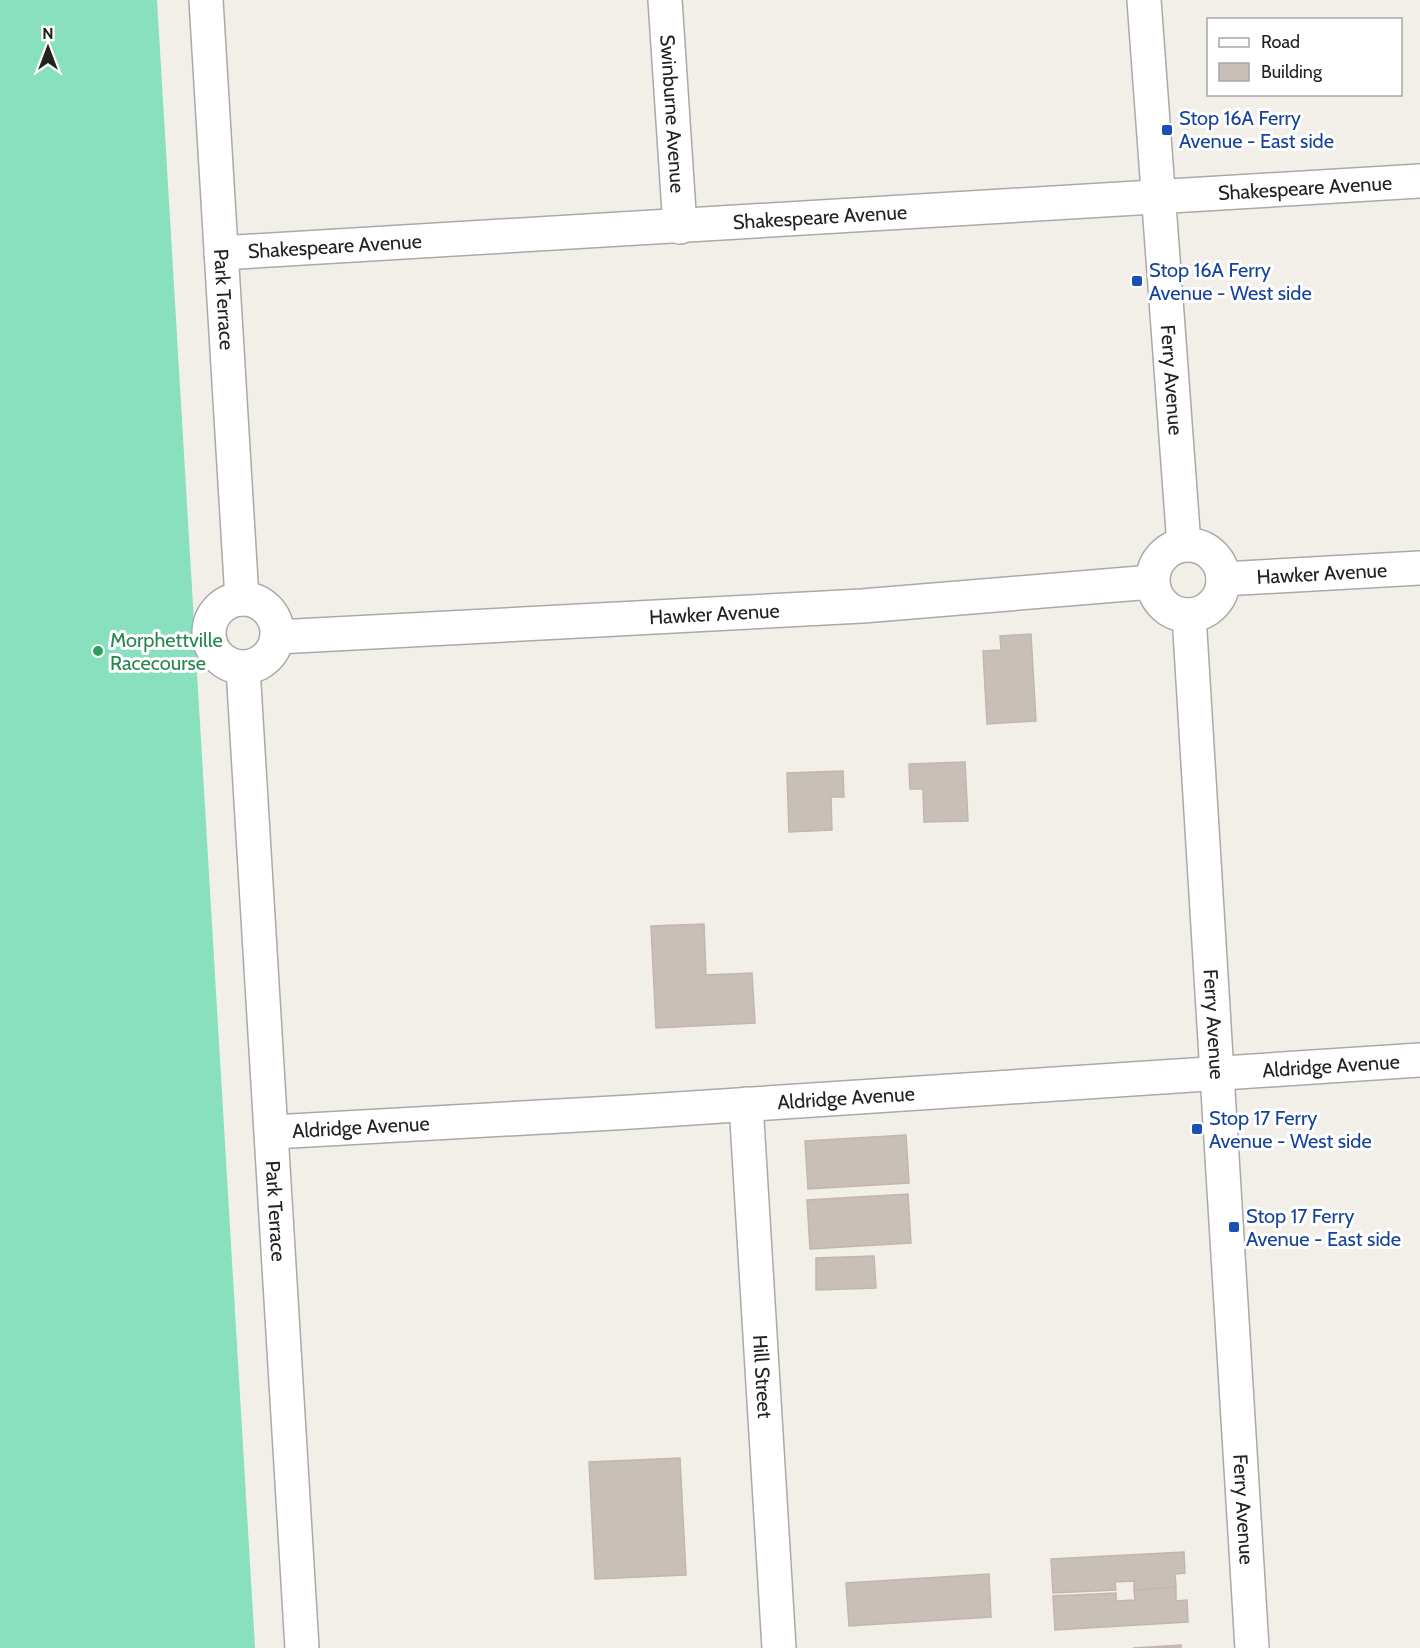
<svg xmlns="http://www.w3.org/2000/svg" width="1420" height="1648" font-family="Cabin,sans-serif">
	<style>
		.pitch { fill: #88e0be }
		.building { fill: #c7bfb8; stroke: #c4b6ab; stroke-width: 1.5 }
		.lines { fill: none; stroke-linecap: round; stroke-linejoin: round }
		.minor-casing { stroke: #a9a9a9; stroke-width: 36 }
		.minor { stroke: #fff; stroke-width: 33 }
		.transit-dot { fill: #1a4fb4; stroke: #fff; stroke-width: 2 }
		.leisure-dot { fill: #2e9e5b; stroke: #fff; stroke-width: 2 }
		.labels { text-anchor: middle; stroke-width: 6; stroke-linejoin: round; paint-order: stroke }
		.street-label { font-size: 20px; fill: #222; stroke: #fff }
		.transit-label { font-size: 20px; fill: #164399; stroke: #fff; text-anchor: start }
		.leisure-label { font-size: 20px; fill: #27864d; stroke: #fff; text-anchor: start }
	</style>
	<rect width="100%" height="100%" fill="#f2efe9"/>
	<path class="pitch" d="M0,0h157l98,1648h-255z"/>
	<path class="building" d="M1031,634l5,87 -49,3 -4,-73 18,-1 -1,-14z
		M965,762l3,59 -44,1 -1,-33h-13l-1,-25z
		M843,771l1,26h-13l1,33 -43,2 -2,-59z
		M704,924l2,51 46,-2 3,50 -99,5 -5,-102z
		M906,1135l3,48 -101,6 -3,-48z
		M908,1194l3,49 -101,6 -3,-49z
		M874,1256l2,32 -60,2v-32z
		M680,1458l6,117 -91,4 -6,-117z
		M1184,1552l1,21 -10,1 1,13 -42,3v-9l-19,1 1,8 -63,3 -2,-34z
		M989,1574l2,43 -142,9 -3,-43z
		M1176,1587v14l11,-1 1,22 -133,8 -2,-34 63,-3v8l19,-1 -1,-10z
		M1181,1645v3h-48z"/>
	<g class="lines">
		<defs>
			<g id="minor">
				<path id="s1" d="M206,0l36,599"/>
				<path id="s2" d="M665,0l15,227"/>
				<path id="s3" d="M1144,0l40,545"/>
				<path id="s4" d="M221,253l1199,-72"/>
				<circle cx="1188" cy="580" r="35"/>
				<path id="s5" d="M1223,579l197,-11"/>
				<circle cx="243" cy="633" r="34"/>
				<path id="s6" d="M1189,615l63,1033"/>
				<path id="s7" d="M277,637l585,-31 290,-24"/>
				<path id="s8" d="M243,668l59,980"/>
				<path id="s9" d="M746,1104l33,544"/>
				<path id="s10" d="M273,1132l358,-20 789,-52"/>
			</g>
		</defs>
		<use href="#minor" class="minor-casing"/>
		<use href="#minor" class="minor"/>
	</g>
	<g class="transit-dot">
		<rect x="1161" y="124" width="12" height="12" rx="3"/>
		<rect x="1131" y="275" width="12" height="12" rx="3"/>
		<rect x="1191" y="1123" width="12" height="12" rx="3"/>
		<rect x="1228" y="1221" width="12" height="12" rx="3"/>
	</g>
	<circle class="leisure-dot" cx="98" cy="651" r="6"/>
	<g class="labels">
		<g class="street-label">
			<text dy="7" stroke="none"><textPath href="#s2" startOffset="114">Swinburne Avenue</textPath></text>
			<text dy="7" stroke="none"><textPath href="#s4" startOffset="1086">Shakespeare Avenue</textPath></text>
			<text dy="7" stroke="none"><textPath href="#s4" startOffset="600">Shakespeare Avenue</textPath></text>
			<text dy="7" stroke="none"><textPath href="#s4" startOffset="114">Shakespeare Avenue</textPath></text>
			<text dy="7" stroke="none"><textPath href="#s1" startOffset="300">Park Terrace</textPath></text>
			<text dy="7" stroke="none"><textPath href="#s3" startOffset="381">Ferry Avenue</textPath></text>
			<text dy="7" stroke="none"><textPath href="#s5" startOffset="99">Hawker Avenue</textPath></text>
			<text dy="7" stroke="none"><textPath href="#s7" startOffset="438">Hawker Avenue</textPath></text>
			<text dy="7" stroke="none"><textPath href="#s6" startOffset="410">Ferry Avenue</textPath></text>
			<text dy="7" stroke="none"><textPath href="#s10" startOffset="1060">Aldridge Avenue</textPath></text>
			<text dy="7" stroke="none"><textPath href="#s10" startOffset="574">Aldridge Avenue</textPath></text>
			<text dy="7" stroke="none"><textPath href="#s10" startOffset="88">Aldridge Avenue</textPath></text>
			<text dy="7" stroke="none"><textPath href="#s8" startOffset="544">Park Terrace</textPath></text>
			<text dy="7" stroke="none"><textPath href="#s9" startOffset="273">Hill Street</textPath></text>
			<text dy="7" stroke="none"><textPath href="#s6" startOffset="896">Ferry Avenue</textPath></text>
		</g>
		<g class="transit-label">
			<text x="1179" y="125">Stop 16A Ferry<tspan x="1179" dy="23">Avenue - East side</tspan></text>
			<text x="1149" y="277">Stop 16A Ferry<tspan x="1149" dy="23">Avenue - West side</tspan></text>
			<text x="1209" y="1125">Stop 17 Ferry<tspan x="1209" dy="23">Avenue - West side</tspan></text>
			<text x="1246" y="1223">Stop 17 Ferry<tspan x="1246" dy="23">Avenue - East side</tspan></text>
		</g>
		<g class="leisure-label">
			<text x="110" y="647">Morphettville<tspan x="110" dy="23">Racecourse</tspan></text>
		</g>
	</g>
	<rect x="1207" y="18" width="195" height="78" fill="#ffffff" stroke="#a7a7a7" stroke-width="1.5"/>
	<rect x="1219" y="38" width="30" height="9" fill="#ffffff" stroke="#a7a7a7" stroke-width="1.5"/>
	<text x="1261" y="48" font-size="18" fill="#222222">Road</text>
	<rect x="1219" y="63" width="30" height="18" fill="#c7bfb8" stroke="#a7a7a7" stroke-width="1.5"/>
	<text x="1261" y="78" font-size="18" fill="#222222">Building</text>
	<g transform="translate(48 48)" stroke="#ffffff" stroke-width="4.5" paint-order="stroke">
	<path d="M0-4.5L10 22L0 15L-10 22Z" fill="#222222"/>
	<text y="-9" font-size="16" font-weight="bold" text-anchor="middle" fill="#222222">N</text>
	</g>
</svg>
